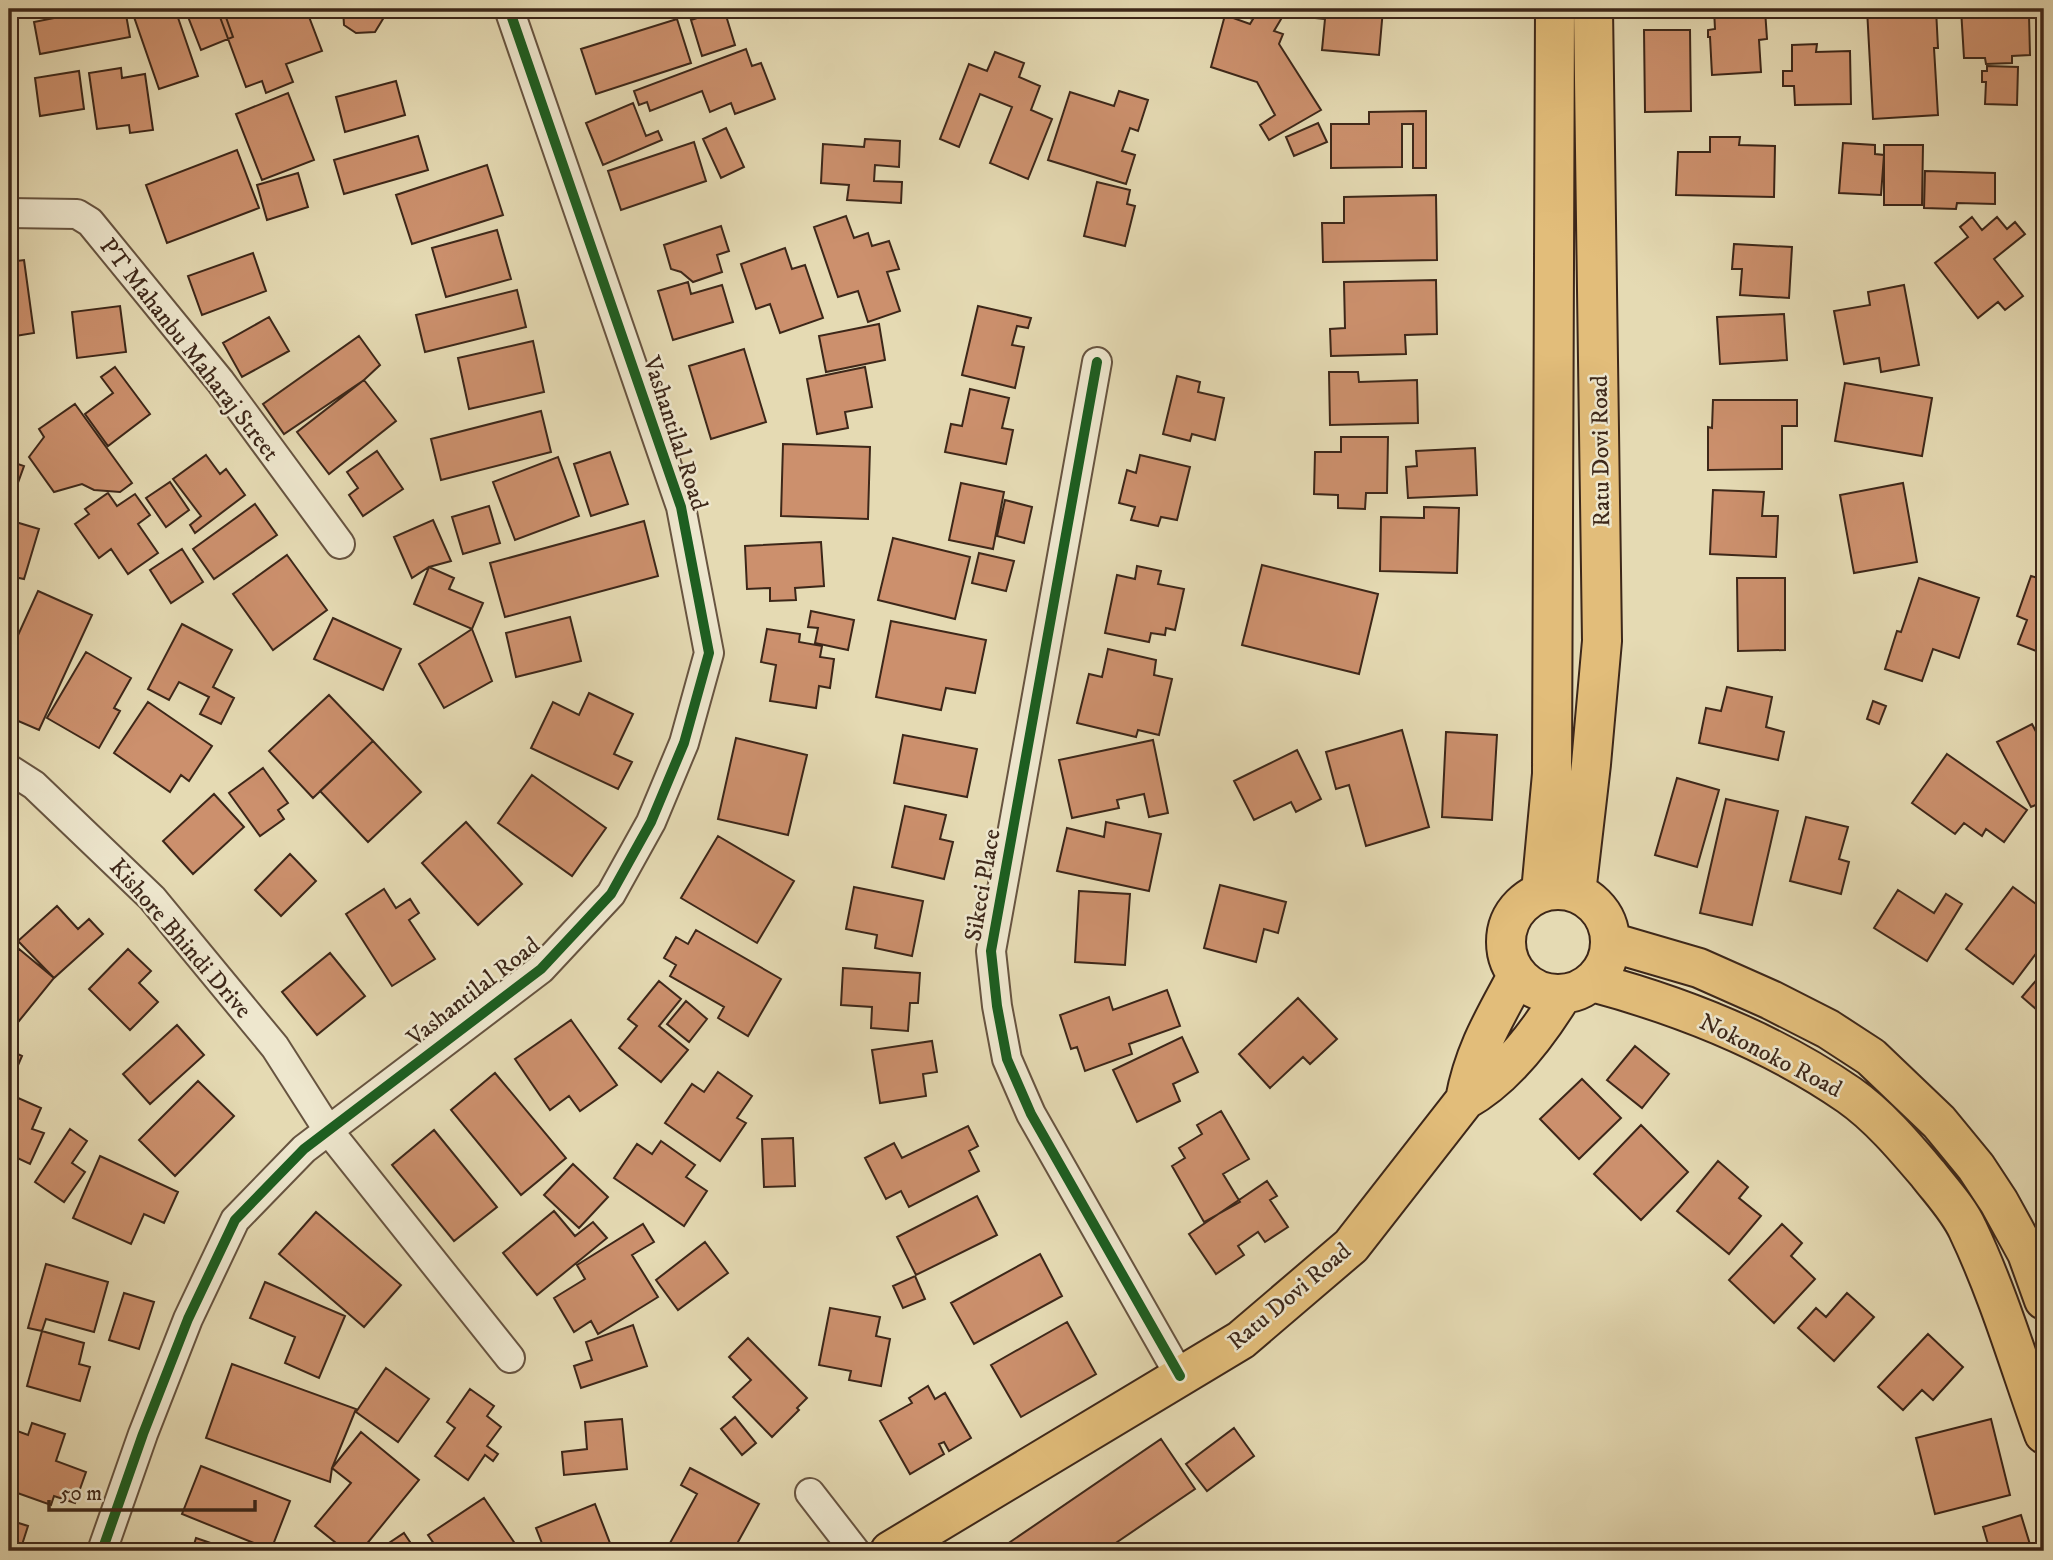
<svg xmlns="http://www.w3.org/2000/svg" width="2053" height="1560" font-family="'IM FELL DW Pica',serif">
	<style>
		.building { fill: #cc906d; stroke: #3d2719; stroke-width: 2 }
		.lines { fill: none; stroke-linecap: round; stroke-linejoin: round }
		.street-casing { stroke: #675440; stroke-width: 32 }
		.primary-casing { stroke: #3d2719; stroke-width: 42 }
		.street { stroke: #eee7ce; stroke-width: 28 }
		.primary { stroke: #e2bd7a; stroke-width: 38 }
		.cycleway-casing { stroke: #eee7ce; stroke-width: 15 }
		.cycleway { stroke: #1b5e20; stroke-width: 10 }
		.labels { text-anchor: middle; stroke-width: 5; stroke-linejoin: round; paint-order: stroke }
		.street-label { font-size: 24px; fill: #3d2719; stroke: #eee7ce }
	</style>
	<rect width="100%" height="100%" fill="#e5dab3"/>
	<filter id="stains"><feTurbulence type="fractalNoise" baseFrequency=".00286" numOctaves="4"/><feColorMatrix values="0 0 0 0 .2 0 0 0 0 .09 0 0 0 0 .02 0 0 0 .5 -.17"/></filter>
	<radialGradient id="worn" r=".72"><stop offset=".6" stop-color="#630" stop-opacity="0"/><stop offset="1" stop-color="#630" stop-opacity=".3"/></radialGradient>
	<path class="building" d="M99,9h26l5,28 -90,17 -6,-32z
		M147,9h28l23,67 -39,13 -26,-75z
		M185,9h38l10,28 -32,13z
		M217,9h89l16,42 -36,13 7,18 -27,11 -4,-12 -16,6z
		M343,9h46l-14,23 -19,1 -12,-8z
		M724,9l11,36 -33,11 -11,-36z
		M1229,9h58l-13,22 9,3 -4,10 42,66 -52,30 -9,-15 15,-10 -18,-33 -46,-15 14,-52 25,9 3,-5 -24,-8z
		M1317,9h66l-4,46 -57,-5 3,-31 -9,-1z
		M1714,9l51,1 2,29 -8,1 2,32 -49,3 -2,-38h-2v-7l7,-1z
		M1867,9h69l2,39h-4l4,67 -65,4z
		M1961,9h47v7l21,-1 1,40 -18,1v7l-26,1 -1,-6h-21z
		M677,19l14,44 -95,31 -15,-45z
		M1644,30h46l1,81 -46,1z
		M1817,44l-1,8 34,-1 1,53 -56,1 -1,-19h-11v-15h9v-26z
		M746,49l6,17 9,-3 14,36 -40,15 -4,-11 -21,9 -8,-21 -52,20 -3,-9 -8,3 -5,-14z
		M995,52l29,11 -5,14 21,9 -9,24 21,9 -24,60 -38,-16 22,-56 -32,-13 -21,53 -19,-8 29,-75 18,7z
		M1987,66l31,1 -1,38 -32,-1 1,-22h-4v-11h5z
		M121,68l1,10 23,-4 8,56 -23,3 -1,-8 -32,4 -8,-56z
		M79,71l5,38 -44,7 -5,-38z
		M396,81l9,34 -60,17 -9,-35z
		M1119,91l29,9 -10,31 -8,-3 -8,23 13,4 -9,29 -78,-24 22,-68 44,14z
		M288,93l26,67 -52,20 -26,-66z
		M633,103l13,33 12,-5 4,9 -59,25 -17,-42z
		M1426,111v57h-13v-44h-11v43l-71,1v-44h38v-12z
		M1318,123l9,19 -33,14 -8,-19z
		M726,128l18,39 -23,11 -18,-39z
		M418,136l10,34 -84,24 -10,-34z
		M1710,137h30l-1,8 36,1 -1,51 -98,-2 2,-43h32z
		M865,139l35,2 -1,26 -24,-2 -1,16 28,1 -1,21 -54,-3 2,-15 -28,-2 2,-39 41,3z
		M694,142l12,39 -85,29 -13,-39z
		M1843,143l32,2v9l9,1 -3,40 -42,-2z
		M1884,145h39l-1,60h-38z
		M237,150l22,58 -92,35 -21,-58z
		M487,165l16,50 -91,29 -16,-49z
		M1925,171l70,2v31l-38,-1 -1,6 -32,-1z
		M298,173l10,34 -41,13 -10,-35z
		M1097,182l33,8 -3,14 8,2 -10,40 -41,-10z
		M1436,195l1,65 -114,2 -1,-39h22v-26z
		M846,216l8,22 14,-5 4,13 17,-5 10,28 -12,3 13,39 -32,11 -10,-31 -20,6 -24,-70z
		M1972,217l10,13 15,-13 10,12 8,-7 10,12 -31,25 29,37 -18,14 -7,-8 -20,16 -43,-55 33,-26 -8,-10z
		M721,226l8,25 -12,4 5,17 -29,10 -12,-10 -10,-3 -7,-24z
		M497,230l14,49 -65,18 -14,-49z
		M1734,244l58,3 -3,51 -49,-3 2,-26h-10z
		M785,248l7,21 13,-4 18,53 -43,15 -10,-29 -14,5 -15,-45z
		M253,253l13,38 -64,24 -14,-39z
		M24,260l10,73 -25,4v-75z
		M1436,280l1,54 -32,1 1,19 -75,2 -1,-27 15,-1 -1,-46z
		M688,282l3,12 31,-9 11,37 -60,18 -15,-49z
		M1904,285l15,80 -38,7 -2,-14 -35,6 -10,-53 36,-6 -2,-13z
		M517,290l9,37 -101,25 -9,-37z
		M120,306l6,46 -49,6 -5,-46z
		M978,306l53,12 -3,10 -11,-2 -5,19 12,2 -9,41 -53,-13z
		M1784,314l3,46 -67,4 -3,-47z
		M269,317l20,34 -47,26 -19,-34z
		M879,324l6,36 -59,12 -7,-36z
		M359,336l21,29 -16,15 -80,54 -21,-30z
		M533,341l11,51 -75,17 -11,-51z
		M744,349l22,73 -55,17 -22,-73z
		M115,367l35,47 -42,32 -23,-32 28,-21 -12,-16z
		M865,367l7,40 -27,5 3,16 -31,6 -10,-55z
		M1329,372h29l1,10 58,-2 1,43 -88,2z
		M1177,376l23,6 -2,10 26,6 -9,42 -23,-6 -2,7 -27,-7z
		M364,380l32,41 -67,53 -32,-42z
		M1845,383l87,15 -10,58 -87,-15z
		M970,389l39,9 -7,30 11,2 -7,34 -61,-12 6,-28 11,2z
		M1713,400h84v26h-15v43l-74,1v-43l4,1z
		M75,404l57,79 -12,9 -26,-2 -12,-6 -28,8 -25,-35 15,-20 -5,-8z
		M541,411l10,41 -110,28 -10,-41z
		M1341,437h47l-1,56h-21l-1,16 -27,-1v-13l-24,-1 1,-42h26z
		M783,444l87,3 -2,72 -87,-3z
		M1475,448l2,47 -69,3 -2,-31 11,-1 -1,-15z
		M377,451l26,38 -40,27 -14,-21 9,-7 -11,-16z
		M610,452l18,52 -37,12 -17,-52z
		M206,455l14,19 6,-5 19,26 -50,38 -5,-8 11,-9 -28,-37z
		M1140,455l50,12 -13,53 -16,-3 -3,9 -27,-6 4,-13 -16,-4 8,-33 9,3z
		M558,457l21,59 -64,24 -22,-58z
		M9,461l15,5 -9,25 -6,-2z
		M170,482l19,28 -23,17 -20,-29z
		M961,483l43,9 -11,57 -44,-9z
		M1903,483l14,79 -63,11 -14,-78z
		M1713,490l51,2 -2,24h16l-2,41 -66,-3z
		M108,493l9,13 18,-12 15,21 -12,9 20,29 -30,21 -17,-25 -12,9 -24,-34 14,-10 -4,-5z
		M1005,500l27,7 -8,36 -27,-7z
		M255,504l22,31 -63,44 -21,-30z
		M489,506l11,37 -37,11 -11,-37z
		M1424,507l35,1 -2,65 -77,-2 1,-54 43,1z
		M9,520l30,9 -15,50 -10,-2 -5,18z
		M433,520l18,41 -22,6 -17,11 -18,-41z
		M644,521l14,55 -153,41 -15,-54z
		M893,538l77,19 -15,62 -77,-19z
		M821,542l3,44 -29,2 1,12 -26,1v-13l-23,1 -2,-43z
		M182,549l21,33 -32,21 -21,-33z
		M979,553l35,8 -8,30 -34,-8z
		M287,555l40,55 -54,40 -40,-56z
		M2043,563h1v91l-26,-10 9,-24 -10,-4 14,-40 7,2z
		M1262,565l116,29 -19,80 -117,-29z
		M1137,566l24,5 -3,13 26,5 -9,41 -9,-2 -1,7 -14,-2 -2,9 -44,-9 12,-58 18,4z
		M429,567l25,11 -5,11 34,14 -11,26 -58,-25z
		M1737,578h48v72l-47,1z
		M1919,578l60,20 -20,60 -26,-9 -11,32 -37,-12 12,-38 4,1z
		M38,591l54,24 -53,115 -30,-13v-62z
		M811,611l43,9 -6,30 -33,-7 3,-15 -10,-1z
		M570,617l11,44 -65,16 -10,-44z
		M333,618l68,31 -18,41 -69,-31z
		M891,621l95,19 -11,53 -29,-5 -5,22 -65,-13z
		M182,624l50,26 -19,37 21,11 -13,26 -21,-10 9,-17 -30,-15 -10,18 -21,-11z
		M472,629l20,52 -48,27 -25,-44z
		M767,629l33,5 -1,8 23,4 -2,11 14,2 -4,29 -11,-2 -3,22 -46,-7 6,-36 -15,-3z
		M1108,649l48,11 -2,15 18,4 -13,56 -21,-5 -2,7 -59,-14 12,-49 13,3z
		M86,652l45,26 -17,30 6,3 -21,37 -52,-30z
		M1727,687l45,10 -6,30 18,5 -6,28 -79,-17 7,-35 15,3z
		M589,693l44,21 -19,40 18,8 -14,27 -87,-41 22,-46 26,13z
		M329,695l44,46 -60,57 -44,-47z
		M1873,701l13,5 -7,18 -12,-5z
		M148,702l64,44 -23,35 -8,-6 -11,17 -56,-39z
		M2032,724l10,19 2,-1v59l-13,6 -34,-65z
		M1402,730l27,97 -63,19 -17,-61 -13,4 -10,-37z
		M1446,732l51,3 -5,85 -50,-3z
		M903,735l74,14 -10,48 -73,-14z
		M736,738l71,17 -19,80 -70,-16z
		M1153,740l15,73 -19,4 -5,-23 -27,6 2,8 -47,10 -13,-58z
		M373,741l48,51 -53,50 -48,-51z
		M1297,750l24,49 -25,13 -5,-10 -37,18 -20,-39z
		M1947,754l80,56 -23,32 -18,-13 -4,7 -18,-13 -9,11 -43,-31z
		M263,768l25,35 -10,7 6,9 -24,17 -31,-43z
		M532,775l74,53 -34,48 -74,-53z
		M1677,778l42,12 -22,77 -42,-12z
		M214,794l30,33 -51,47 -30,-33z
		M1726,799l52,12 -26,114 -52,-12z
		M905,806l41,9 -6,24 13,3 -9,37 -52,-12z
		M1806,817l42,10 -9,32 10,3 -8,32 -51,-13z
		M466,822l56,62 -44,41 -56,-62z
		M1106,822l55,12 -12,57 -92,-20 10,-43 37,9z
		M718,836l76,45 -37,62 -76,-45z
		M290,854l26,27 -35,35 -26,-26z
		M1220,885l66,17 -8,31 -14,-4 -8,33 -52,-14z
		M854,887l69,14 -11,55 -37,-8 2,-13 -31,-6z
		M2013,887l31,23v33l-31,41 -47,-35z
		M384,889l12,19 14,-9 9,14 -10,7 26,39 -43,27 -46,-72z
		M1898,890l36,23 12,-19 16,10 -35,57 -53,-33z
		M1079,891l51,3 -5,71 -50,-3z
		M57,906l21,23 11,-10 14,15 -49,44 -36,-37z
		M696,930l85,49 -33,57 -30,-18 6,-11 -54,-31 6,-11 -12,-7 12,-21 12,7z
		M19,949l35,29 -35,43 -10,-9v-51z
		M128,949l23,22 -12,12 19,19 -28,28 -41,-41z
		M330,953l35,43 -48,39 -35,-43z
		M843,968l77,5 -2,30h-8l-2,28 -37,-3 1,-21 -31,-2z
		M2044,971v45l-22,-19z
		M659,981l22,18 -22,27 29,24 -27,32 -42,-34 18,-22 -9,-7z
		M1167,990l13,36 -51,18 3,10 -47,17 -8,-24 -6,2 -11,-34 49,-18 4,13z
		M1298,998l39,41 -27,25 -7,-7 -33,31 -31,-34z
		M686,1001l21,18 -18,23 -22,-18z
		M571,1020l46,65 -37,26 -11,-15 -19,14 -35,-51z
		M177,1025l27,30 -54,49 -27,-30z
		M1182,1037l16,35 -25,12 7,17 -43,21 -24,-52z
		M932,1041l5,31 -14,2 3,22 -46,7 -8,-53z
		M1635,1046l34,28 -27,34 -35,-28z
		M9,1050l13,6 -13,30z
		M718,1072l34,24 -15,22 9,5 -26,38 -55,-38 27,-39 12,8z
		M495,1073l71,85 -45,37 -70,-85z
		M1582,1079l39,39 -42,41 -39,-40z
		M198,1081l36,35 -59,60 -36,-36z
		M9,1094l32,14 -9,21 12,4 -14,31 -21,-10z
		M1221,1111l28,48 -26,15 17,28 -36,20 -32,-56 13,-8 -6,-10 23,-14 -5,-9z
		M1641,1125l47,47 -47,48 -47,-46z
		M968,1126l10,20 -9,5 10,20 -70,36 -8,-16 -15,8 -21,-41 29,-15 8,15z
		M70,1129l17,12 -15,22 13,9 -21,30 -29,-20z
		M434,1130l63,77 -43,34 -62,-76z
		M793,1138l2,48 -31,1 -2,-48z
		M661,1141l34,24 -9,12 21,14 -23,35 -70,-48 23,-34 15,10z
		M100,1156l78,36 -14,31 -20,-9 -13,30 -58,-26z
		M1718,1161l30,26 -9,11 22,18 -32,38 -52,-43z
		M573,1164l35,33 -29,31 -35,-33z
		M1267,1181l10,15 -7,4 18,27 -23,15 -7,-10 -20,14 6,9 -28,19 -27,-40z
		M977,1196l20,39 -81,40 -19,-38z
		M554,1211l21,25 18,-14 14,16 -70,57 -34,-42z
		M316,1212l85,73 -37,42 -85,-73z
		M643,1224l11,18 -22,13 26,42 -60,37 -7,-13 -17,11 -20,-34 31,-19 -8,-14z
		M1782,1224l20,19 -11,13 24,23 -41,44 -45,-43z
		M705,1242l23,31 -50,37 -22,-30z
		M1040,1254l22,42 -88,48 -23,-41z
		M46,1264l62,18 -14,50 -48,-13 -4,12 -14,-3z
		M915,1276l10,23 -22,9 -10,-22z
		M265,1282l80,34 -26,62 -34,-15 10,-26 -45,-19z
		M124,1293l30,9 -15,47 -30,-9z
		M1847,1293l27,24 -40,44 -36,-33 18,-20 10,9z
		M830,1308l50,9 -4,19 14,3 -9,47 -32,-6 2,-9 -32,-6z
		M1067,1322l29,52 -75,43 -30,-52z
		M633,1325l14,41 -66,22 -7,-22 18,-6 -6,-18z
		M42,1331l42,12 -5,21 11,3 -10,34 -53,-15z
		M1928,1334l35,33 -30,33 -11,-10 -19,20 -25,-23z
		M748,1338l59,60 -10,10 2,2 -27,27 -39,-40 18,-17 -22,-23z
		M232,1364l124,45 -24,59 -2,14 -124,-44z
		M386,1368l43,31 -31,43 -42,-30z
		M928,1386l7,13 10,-6 26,45 -22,13 -5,-9 -5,2 5,10 -34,20 -30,-53 32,-18 -3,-5z
		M470,1389l24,17 -7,10 14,11 -14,19 11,8 -5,7 -8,-6 -17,25 -33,-24 20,-28 -8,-6z
		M735,1417l21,26 -14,12 -21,-26z
		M622,1419l5,50 -63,6 -2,-23 25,-3 -2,-27z
		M1991,1419l19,76 -75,19 -19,-76z
		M32,1423l33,11 -9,27 30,11 -11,31 -21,-7 -3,9 -42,-15v-62l19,7z
		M1234,1428l20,28 -47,35 -21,-27z
		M361,1432l58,48 -58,71h-15l-31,-25 36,-43 -19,-15z
		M1161,1439l34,50 -91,62h-107z
		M201,1466l89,35 -19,49 -89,-36z
		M690,1468l69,36 -26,47h-49l-14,-8 27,-49 -16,-9z
		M484,1498l36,53h-81l-11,-16z
		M595,1504l18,47h-68l-9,-23z
		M2021,1515l11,36h-42l-7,-24z
		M9,1520l19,6 -8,25h-11z
		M404,1533l12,18h-39z
		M196,1538l38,13h-42z"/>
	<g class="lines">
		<defs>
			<path id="street" d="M9,213l68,1 13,8 130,159 120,163
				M1097,362l-106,589 6,55 10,53 24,55 149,262
				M9,769l25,16 118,113 123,149 53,83 182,228
				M810,1493l45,58
				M102,1551l41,-117 45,-115 47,-99 69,-71 237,-180 70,-75 40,-72 33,-79 25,-90 -28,-146 -172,-498"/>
			<path id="primary" d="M1506 942a52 52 0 1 1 104 0a52 52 0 1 1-104 0Z
				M1541,892l11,-118 3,-765
				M1576,893l15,-129 11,-123 -9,-632
				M1610,942l89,26 72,32 57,29 43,28 68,65 37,45 23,35 28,51 17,47
				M1592,982c90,24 180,60 257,113 30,21 56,52 79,79 14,18 31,36 40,56 31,65 52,137 76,204
				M1465,1100c9,-49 29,-81 52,-124
				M890,1551l351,-211 110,-94 114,-146c40,-22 73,-66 97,-105"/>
		</defs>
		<use href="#street" class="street-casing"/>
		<use href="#primary" class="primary-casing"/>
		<use href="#street" class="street"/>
		<use href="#primary" class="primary"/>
		<defs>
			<path id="cycleway" d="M1097,362l-106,589 6,55 10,53 24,55 149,262
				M102,1551l41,-117 45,-115 47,-99 69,-71 237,-180 70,-75 40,-72 33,-79 25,-90 -28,-146 -172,-498"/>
		</defs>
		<use href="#cycleway" class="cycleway-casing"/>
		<use href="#cycleway" class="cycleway"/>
	</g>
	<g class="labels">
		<g class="street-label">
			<text transform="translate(190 349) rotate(52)" y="8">PT Mahanbu Maharaj Street</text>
			<text transform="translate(676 433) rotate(72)" y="8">Vashantilal Road</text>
			<text transform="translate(1600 451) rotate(-91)" y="8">Ratu Dovi Road</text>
			<text transform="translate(982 885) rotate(-80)" y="8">Sikeci Place</text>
			<text transform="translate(181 938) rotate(49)" y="8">Kishore Bhindi Drive</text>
			<text transform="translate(473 991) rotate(-38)" y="8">Vashantilal Road</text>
			<text transform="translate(1771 1055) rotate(27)" y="8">Nokonoko Road</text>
			<text transform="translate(1289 1296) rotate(-40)" y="8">Ratu Dovi Road</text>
		</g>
	</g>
	<rect width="2053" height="1560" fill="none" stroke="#e5dab3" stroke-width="35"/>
	<rect x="10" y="10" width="2032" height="1539" fill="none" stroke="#3d2719" stroke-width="3.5"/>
	<rect x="18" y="18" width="2018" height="1525" fill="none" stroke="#3d2719" stroke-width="2"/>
	<path d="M49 1500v10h206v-10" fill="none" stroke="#3d2719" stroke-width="3.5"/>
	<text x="60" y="1500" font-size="21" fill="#3d2719" stroke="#eee7ce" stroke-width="5" paint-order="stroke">50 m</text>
	<rect width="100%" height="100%" filter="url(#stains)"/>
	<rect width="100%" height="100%" fill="url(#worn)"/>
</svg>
